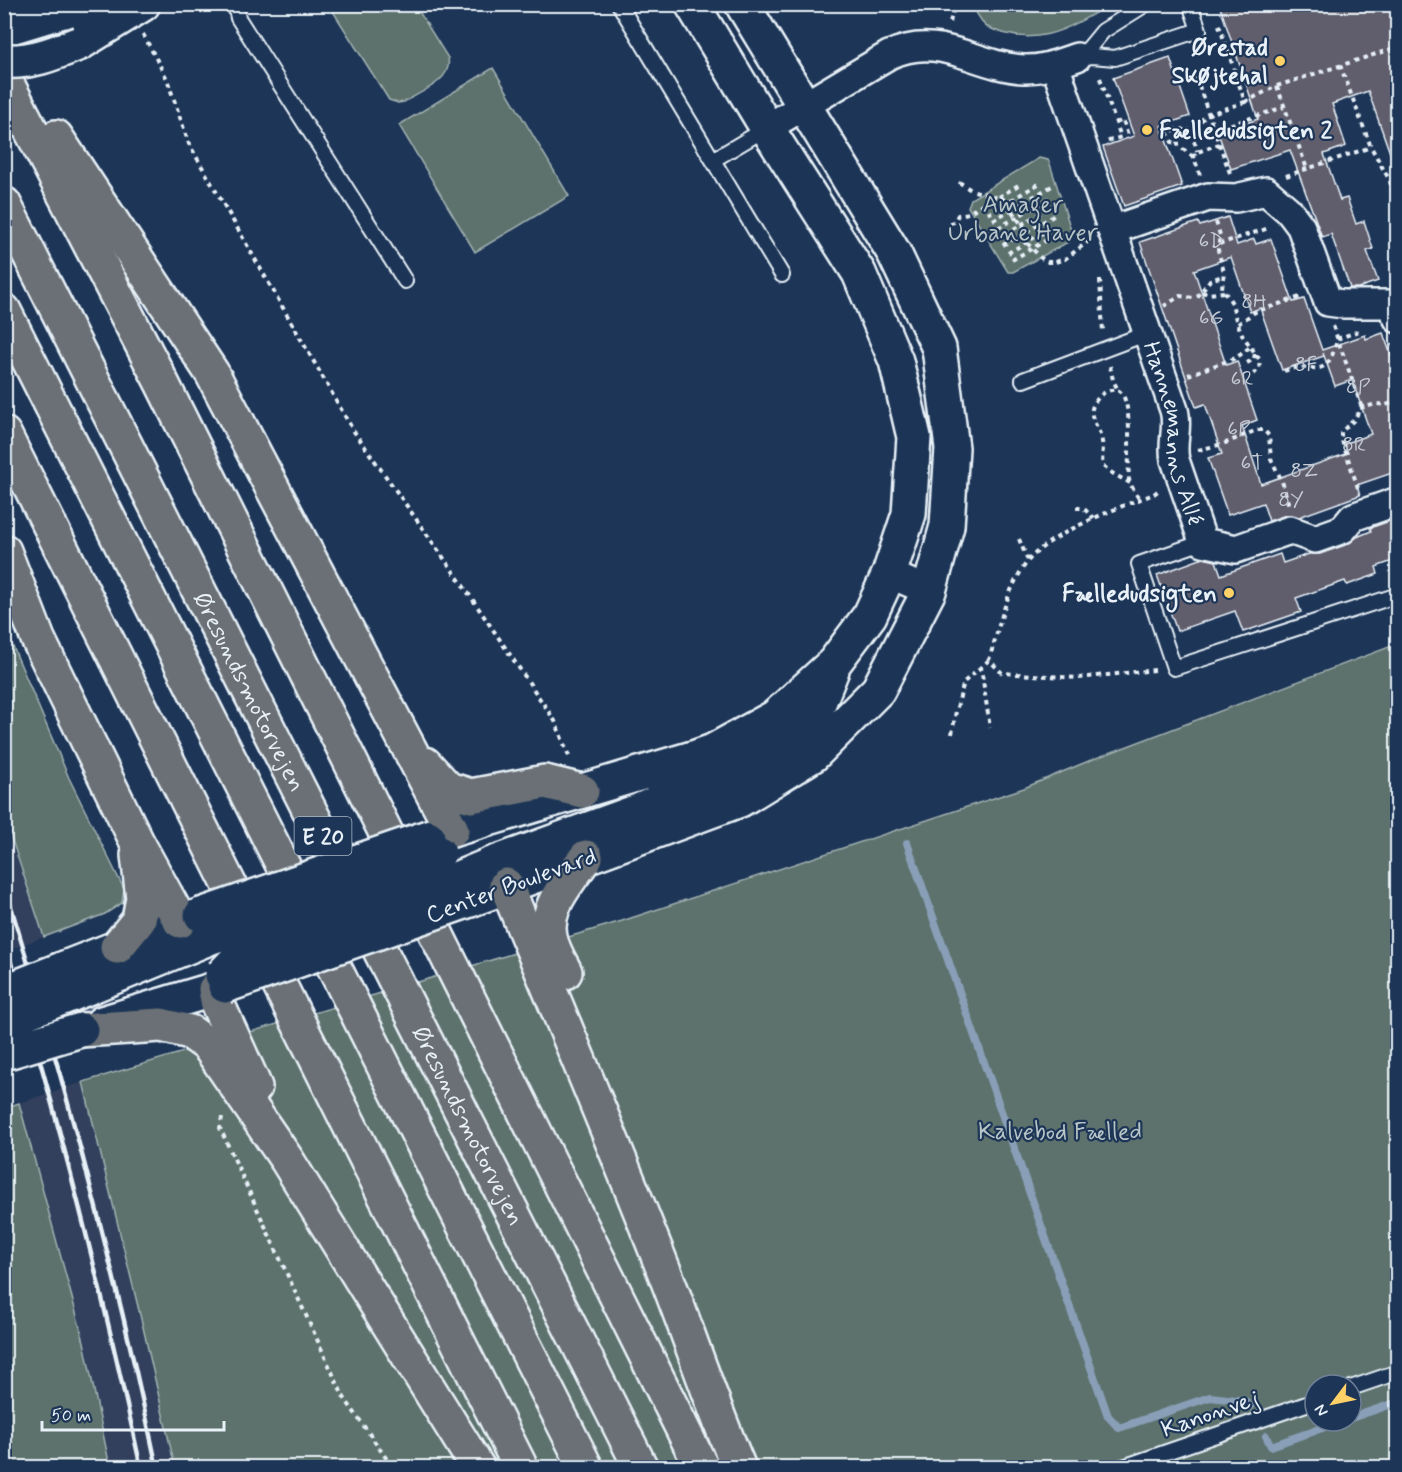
<svg xmlns="http://www.w3.org/2000/svg" width="1402" height="1472" font-family="Mynerve,sans-serif">
	<style>
		.built { fill: #31415d }
		.green { fill: #5d726d; stroke: #a2b2b2; stroke-width: 1.5; fill-rule: evenodd }
		.lines { fill: none; stroke-linecap: round; stroke-linejoin: round }
		.stream { stroke: #899fb8; stroke-width: 8 }
		.building { fill: #605d6c; stroke: #e8f1f8; stroke-width: 1.5; fill-rule: evenodd }
		.service-casing { stroke: #e8f1f8; stroke-width: 18 }
		.minor-casing { stroke: #e8f1f8; stroke-width: 32 }
		.tertiary-casing { stroke: #e8f1f8; stroke-width: 38 }
		.motorway-casing { stroke: #e8f1f8; stroke-width: 38 }
		.path { stroke: #e8f1f8; stroke-width: 4; stroke-dasharray: 4.5 4.5; stroke-linecap: butt }
		.service { stroke: #1d3557; stroke-width: 14 }
		.minor { stroke: #1d3557; stroke-width: 27 }
		.tertiary { stroke: #1d3557; stroke-width: 33 }
		.motorway { stroke: #6a7074; stroke-width: 33 }
		.rail { stroke: #e8f1f8; stroke-width: 4.5 }
		.tertiary-bridge-casing { stroke: #e8f1f8; stroke-width: 38; stroke-linecap: butt }
		.tertiary-bridge { stroke: #1d3557; stroke-width: 33 }
		.poi-dot { fill: #ffd166; stroke: #1d3557; stroke-width: 2 }
		.labels { text-anchor: middle; stroke-width: 4.5; stroke-linejoin: round; paint-order: stroke }
		.number-label { font-size: 21px; fill: #c6ccd5 }
		.shield { fill: #1d3557; stroke: #abb9c8; stroke-width: 1.5 }
		.shield-label { font-size: 22px; font-weight: bold; fill: #e8f1f8 }
		.poi-label { font-size: 24px; font-weight: bold; fill: #e8f1f8; stroke: #1d3557; text-anchor: end }
		.park-label { font-size: 24px; fill: #b7c5c7; stroke: #1d3557 }
		.street-label { font-size: 24px; fill: #e8f1f8; stroke: #1d3557 }
	</style>
	<rect width="100%" height="100%" fill="#1d3557"/>
	<filter id="ink" filterUnits="userSpaceOnUse"><feTurbulence type="fractalNoise" baseFrequency=".0167" numOctaves="2"/><feDisplacementMap in="SourceGraphic" scale="12" xChannelSelector="R" yChannelSelector="G"/><feConvolveMatrix kernelMatrix="1 2 1 2 8 2 1 2 1" color-interpolation-filters="sRGB"/></filter>
	<g filter="url(#ink)">
		<path class="built" d="M4,819l40,118 -39,14h-1z
			M83,1082l60,245 32,140h-65l-26,-125 -65,-239z"/>
		<path class="green" d="M329,5h86l33,53c5,23 -28,34 -44,44l-6,1 -9,-3z
			M986,5v-1l123,1c-43,25 -75,45 -124,21l-10,-15z
			M493,68l76,128 -94,56 -76,-127z
			M1039,158l9,2 2,4 22,69 -2,8 -57,31h-5l-40,-65 3,-8z
			M5,628l64,150 55,111 -2,14 -17,11 -61,23 -39,-118z
			M1397,644v823h-1222l-32,-140 -60,-245 539,-161 402,-133 67,-28zM1315,1385h36v36h-36z
			M19,1103l65,239 26,125h-105l-1,-359z"/>
		<g class="lines">
			<path class="stream" d="M907,843l201,573 11,12 91,-31 35,4 5,6
				M1351,1418l47,-16
				M1266,1436l5,10 71,-25"/>
		</g>
		<path class="building" d="M1219,4h179v162l-3,1 -27,-76 -36,13 14,42 -22,8 16,46 7,-2 9,26 8,-3 9,28 -6,2 11,30 -20,7h-8l-19,-54 -9,3 -32,-87 -59,19 -13,-36 40,-14z
			M1170,58l20,58 -29,10 21,60 -58,20 -21,-59 31,-11 -21,-58z
			M1228,217l9,28 17,-6 2,5 15,-5 22,63 11,-3 18,51 43,-15 1,4 17,-6 15,41v97l-41,14 3,10 -61,22 -13,-2 -17,6 -6,-18 -35,12 -20,-57 14,-4 -17,-50 -9,3 -56,-165 58,-20 2,4zM1231,257l19,55 10,-4 22,62 42,-14 -1,-3 12,33 17,-6 19,54 -27,10 4,9 -87,31 -19,-58 15,-6 -20,-59 -11,4 -32,-95z
			M1398,518v41l-22,8 2,7 -31,11 -2,-4 -49,17 5,14 -58,20 -8,-21 -58,20 -20,-56 46,-17 13,3 5,14 59,-21 3,9 26,-9h11l28,-10 9,-7 14,-6 -1,-3z"/>
		<g class="lines">
			<defs>
				<path id="service" d="M235,4l3,14 167,263
					M619,4l163,271
					M1146,4l-43,27 -14,17 -12,9 15,-1 23,2 84,-28 -9,-26
					M713,160l54,-32
					M1023,380l125,-47
					M1203,542l-64,22 35,104 224,-73
					M1351,1388l47,-16
					M1120,1468l195,-67"/>
				<g id="minor">
					<path id="s1" d="M1055,65l119,345c5,17 -3,33 1,50l28,82 33,7 54,-19 25,9 28,-10 10,-12 45,-16"/>
					<path d="M767,128l122,-73c51,-24 85,11 134,14 19,1 36,-6 54,-12"/>
					<path d="M1112,230l96,-33 28,1 30,-7 23,20 12,16 27,75 15,2h45l5,5 5,10"/>
					<path d="M889,574l40,17"/>
				</g>
				<path id="tertiary" d="M4,29l59,-18h30l24,-7
					M80,43l63,-39
					M428,837l268,-80 17,-6 62,-34 59,-54 36,-48 19,-41 20,-60 5,-77 -18,-76 -37,-88 -92,-145 -75,-124
					M456,879l36,-15 146,-53 114,-51 62,-45 18,-45
					M470,900l270,-100 73,-45 65,-65 51,-99 18,-65 5,-78 -13,-100 -45,-95 -152,-249
					M62,969l139,-54
					M70,995l139,-57
					M102,1023l123,-37"/>
				<g id="motorway">
					<path d="M4,78l158,305 540,1085"/>
					<path d="M56,137l156,236 240,457"/>
					<path id="s2" d="M4,204l637,1264"/>
					<path d="M4,311l582,1157"/>
					<path d="M4,434l517,1034"/>
					<path d="M4,551l34,88 99,203 43,79"/>
					<path d="M425,764l23,25 23,7 74,-14 37,9"/>
					<path d="M506,885c54,130 109,260 160,391 25,64 46,129 73,192"/>
					<path d="M117,947l22,-27 4,-22 -5,-43"/>
					<path d="M565,972c-5,-10 -13,-23 -15,-35 -6,-30 19,-57 36,-80"/>
					<path d="M215,989l3,16 37,82"/>
					<path d="M81,1030l80,-5 29,7 18,13 79,115 191,308"/>
				</g>
			</defs>
			<use href="#service" class="service-casing"/>
			<use href="#minor" class="minor-casing"/>
			<use href="#tertiary" class="tertiary-casing"/>
			<use href="#motorway" class="motorway-casing"/>
			<path class="path" d="M950,22l5,-18
				M1219,25l26,77 32,-16 121,-39
				M143,34l24,45 22,65 164,286 107,151 95,140 15,38
				M1340,65l31,82 19,34 8,37
				M1196,77l18,53
				M1100,78l21,59 -15,5
				M1277,86l30,83
				M1116,123l7,-3 6,18
				M1167,132l5,10 5,1
				M1164,133l17,-5 14,15 2,8
				M1193,157l-15,-12v-6l31,-25 36,-12
				M1230,173l-16,-43 70,-23
				M1200,175l-6,-17 1,-5 24,-9
				M1286,176l85,-29
				M959,182l12,8 32,9 22,30 3,15 13,14 7,4h7l10,-3 25,-19
				M999,197l21,-13
				M988,214l52,-31
				M993,220l59,-34
				M1216,222l4,13 -2,15 6,22 -2,16 10,15 4,17 7,16 17,24 -1,9 -8,7
				M950,223l4,-1 4,-7 11,-2 25,-17
				M998,228l53,-31
				M998,238l55,-32
				M1219,244l50,-16
				M1003,245l54,-31
				M1008,253l46,-27
				M1012,260l47,-27
				M1100,280l3,52
				M1202,292l7,2 15,-2
				M1164,306l16,-10 13,2 5,-2 12,-16 13,-4
				M1238,324l17,-12 45,-15
				M1333,326l29,82
				M1337,339l25,-9
				M1393,343l5,14
				M1247,363l7,-4 1,-6
				M1110,366l3,14 5,10
				M1284,371c30,-12 41,15 53,-31
				M1188,375l48,-17 14,-11
				M1198,450l25,-6 34,-14h7l5,6 2,23 11,22 7,25
				M1130,483l-18,-10 -9,-7c-2,-8 1,-16 -1,-24 -2,-18 -21,-27 -2,-46 4,-4 11,-7 17,-6 18,6 10,72 12,89 1,7 7,14 10,20
				M1358,488l-17,-50v-6l14,-13 5,-11 17,-4 9,1 12,-4
				M1076,508h7l11,10
				M1019,539l9,22
				M989,660l-8,7 9,61
				M1155,670l-77,8 -76,-5 -13,-13c10,-32 17,-71 39,-99 22,-28 91,-54 126,-67l6,-5
				M952,734l4,-23 8,-29 17,-15
				M222,1117l-2,11 123,268 50,72"/>
			<use href="#service" class="service"/>
			<use href="#minor" class="minor"/>
			<use href="#tertiary" class="tertiary"/>
			<use href="#motorway" class="motorway"/>
			<path class="rail" d="M4,884c59,192 112,387 153,584
				M4,940c54,173 98,350 137,528"/>
			<defs>
				<path id="tertiary-bridge" d="M4,61c28,2 51,-8 76,-18
					M201,915l227,-78
					M209,938l217,-75 13,-10
					M222,975l21,-22 213,-74
					M225,986l245,-86
					M4,992l58,-23
					M4,1021l66,-26
					M4,1053l77,-23"/>
			</defs>
			<use href="#tertiary-bridge" class="tertiary-bridge-casing"/>
			<use href="#tertiary-bridge" class="tertiary-bridge"/>
		</g>
	</g>
	<g class="poi-dot">
		<circle cx="1280" cy="61" r="6"/>
		<circle cx="1147" cy="130" r="6"/>
		<circle cx="1229" cy="593" r="6"/>
	</g>
	<g class="labels">
		<g class="number-label">
			<text x="1211" y="247">6D</text>
			<text x="1254" y="308">8H</text>
			<text x="1211" y="324">6G</text>
			<text x="1306" y="371">8F</text>
			<text x="1242" y="385">6R</text>
			<text x="1358" y="393">8P</text>
			<text x="1239" y="435">6P</text>
			<text x="1354" y="451">8R</text>
			<text x="1252" y="469">6T</text>
			<text x="1304" y="477">8Z</text>
			<text x="1291" y="506">8Y</text>
		</g>
		<rect class="shield" x="294.5" y="817" width="57" height="38" rx="4.5"/>
		<g class="shield-label">
			<text x="323" y="844">E 20</text>
		</g>
		<g class="poi-label">
			<text x="1268" y="55">Ørestad<tspan x="1268" dy="28">Skøjtehal</tspan></text>
			<text x="1159" y="138" text-anchor="start">Fælledudsigten 2</text>
			<text x="1217" y="601">Fælledudsigten</text>
		</g>
		<g class="park-label">
			<text x="1023" y="212">Amager<tspan x="1023" dy="28">Urbane Haver</tspan></text>
			<text x="1060" y="1139">Kalvebod Fælled</text>
		</g>
		<g class="street-label">
			<text dy="8" stroke="none"><textPath href="#s1" startOffset="388">Hannemanns Allé</textPath></text>
			<text dy="8" stroke="none"><textPath href="#s2" startOffset="546">Øresundsmotorvejen</textPath></text>
			<text transform="translate(511 885) rotate(-20)" y="8">Center Boulevard</text>
			<text dy="8" stroke="none"><textPath href="#s2" startOffset="1032">Øresundsmotorvejen</textPath></text>
			<text transform="translate(1210 1413) rotate(-19)" y="8">Kanonvej</text>
		</g>
	</g>
	<rect width="1402" height="1472" fill="none" stroke="#1d3557" stroke-width="24"/>
	<rect x="12" y="12" width="1378" height="1448" fill="none" stroke="#e8f1f8" stroke-width="2" filter="url(#ink)"/>
	<g transform="translate(1333 1403) rotate(238)"><circle r="28" fill="#1d3557" stroke="#6e8097" stroke-width="1.5"/>
	<path d="M0-4.5L10 22L0 15L-10 22Z" fill="#ffd166"/>
	<text y="-9" font-size="16" font-weight="bold" text-anchor="middle" fill="#e8f1f8">N</text>
	</g>
	<path d="M42 1421v9h182v-9" fill="none" stroke="#e8f1f8" stroke-width="3"/>
	<text x="51" y="1421" font-size="18" fill="#e8f1f8" stroke="#1d3557" stroke-width="4.5" paint-order="stroke">50 m</text>
</svg>
